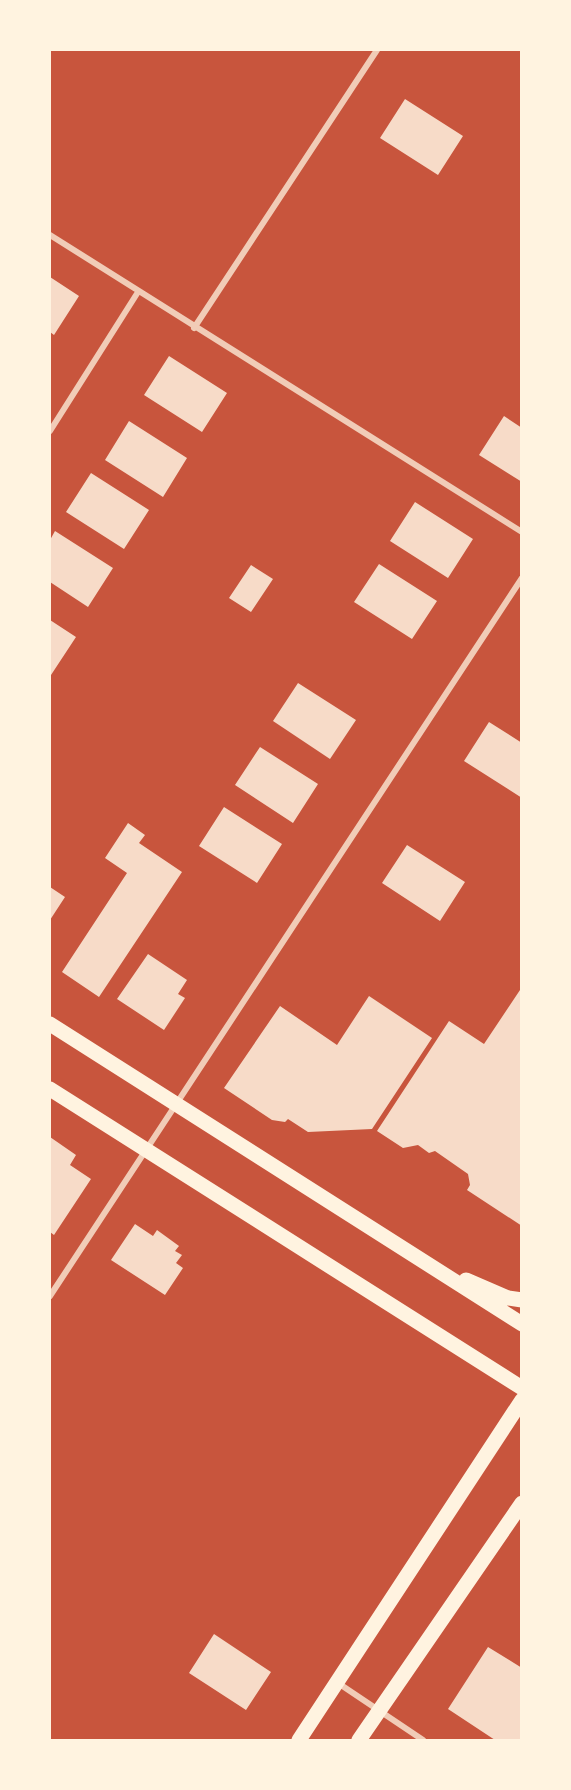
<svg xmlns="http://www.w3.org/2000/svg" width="571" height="1790" font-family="Quicksand,sans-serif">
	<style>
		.building { fill: #f7dbc8 }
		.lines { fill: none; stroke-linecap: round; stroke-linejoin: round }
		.minor { stroke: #f1ccb7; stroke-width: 6 }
		.primary { stroke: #fff3e0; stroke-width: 15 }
	</style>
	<rect width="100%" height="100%" fill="#c8553d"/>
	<path class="building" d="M405,99l58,37 -25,39 -58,-37z
		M50,277l29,19 -25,39 -4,-3z
		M169,356l58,37 -25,39 -58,-37z
		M504,416l18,12v54l-43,-27z
		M129,421l58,37 -24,39 -58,-37z
		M91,473l58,37 -25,39 -58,-37z
		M415,502l58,37 -25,39 -58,-37z
		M55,531l58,37 -25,39 -38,-25v-42z
		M379,564l58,37 -25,38 -58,-37z
		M251,565l22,14 -22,33 -22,-14z
		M50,620l26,17 -25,38 -1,-1z
		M298,683l58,37 -26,39 -57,-38z
		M489,722l33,21v55l-58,-37z
		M260,747l58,37 -25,39 -58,-38z
		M224,807l58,37 -25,39 -58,-37z
		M128,823l17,12 -6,8 43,29 -83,125 -37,-25 65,-99 -22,-15z
		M407,845l58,37 -25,39 -58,-38z
		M50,887l15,10 -15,23z
		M148,954l39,26 -9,14 7,4 -21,32 -47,-31z
		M522,987v239l-55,-36 3,-5 -2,-11 -33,-23 -6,2 -11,-8 -15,3 -26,-17 72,-110 35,23z
		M369,996l63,42 -60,91 -64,3 -20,-13 -3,3 -13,-2 -48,-32 56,-82 57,39z
		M50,1137l26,18 -6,10 21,14 -37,56 -4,-3z
		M135,1224l18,12 4,-6 22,16 -4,5 7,4 -6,8 7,5 -18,27 -54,-35z
		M214,1634l57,38 -25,38 -57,-37z
		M488,1647l34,21v72h-27l-47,-31z"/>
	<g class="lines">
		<path class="minor" d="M50,235l472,297
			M194,328l183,-278
			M50,431l88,-139
			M50,1296l472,-718
			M338,1683l85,57"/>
		<path class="primary" d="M50,1024l472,300
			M50,1089l472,299
			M466,1280l42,18 14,2
			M299,1740l223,-340
			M359,1740l163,-237"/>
	</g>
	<rect width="571" height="1790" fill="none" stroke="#fff3e0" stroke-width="102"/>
</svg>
